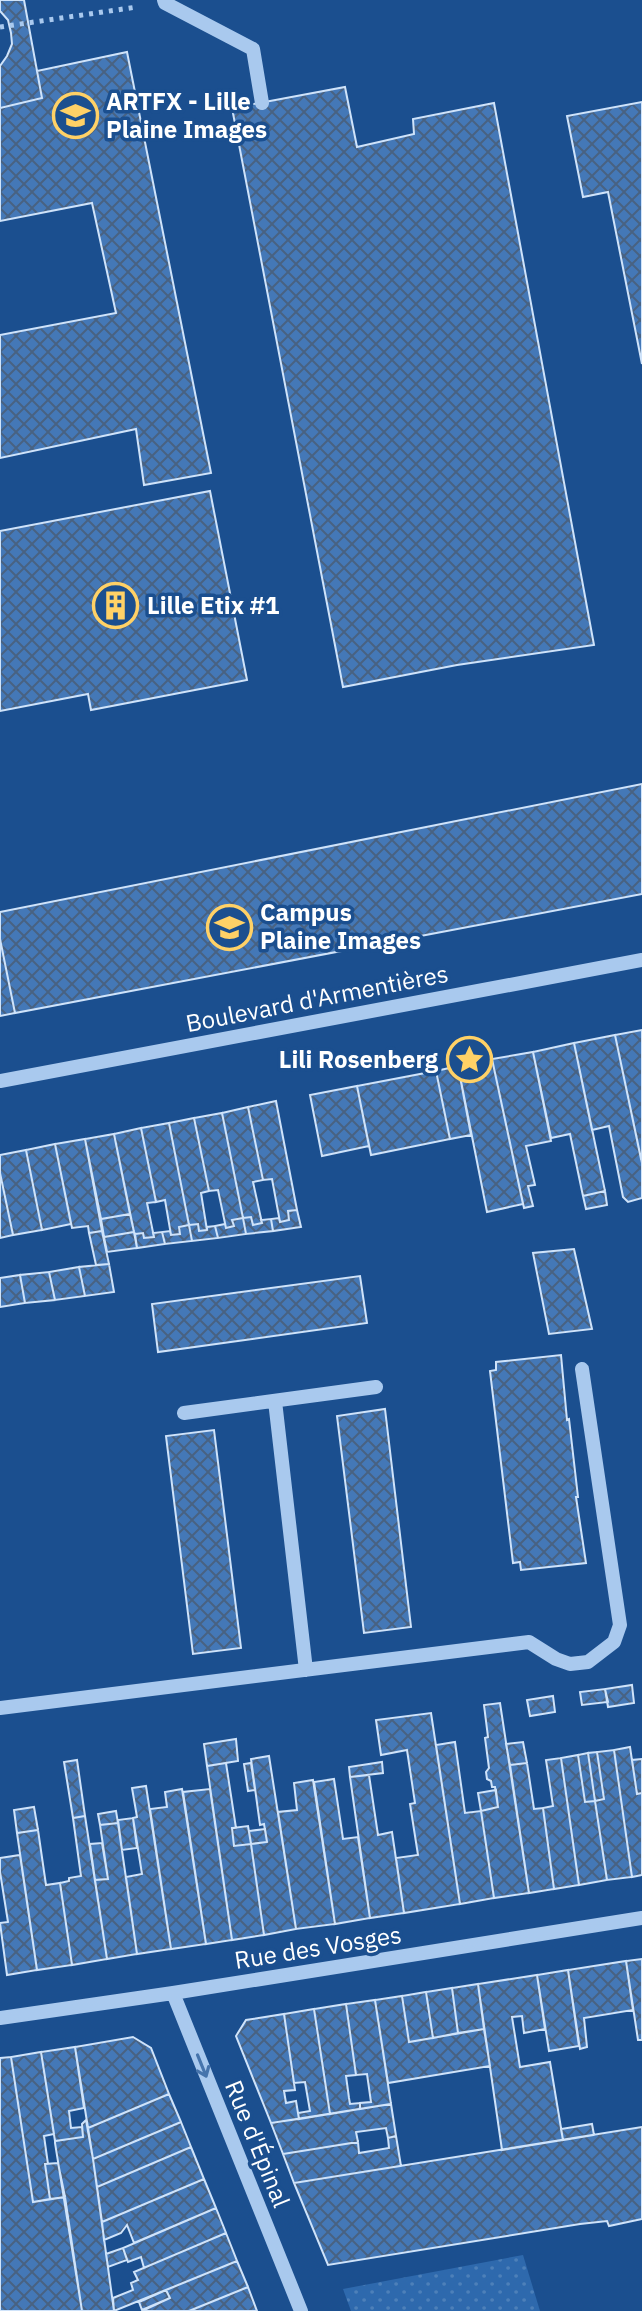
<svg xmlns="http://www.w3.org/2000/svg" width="642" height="2311" font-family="'IBM Plex Sans',sans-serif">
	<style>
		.park { fill: url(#park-dots) }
		.building { fill: url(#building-cross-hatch); stroke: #cfe3fa; stroke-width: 2 }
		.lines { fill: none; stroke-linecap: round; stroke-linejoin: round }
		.path { stroke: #a9c9ee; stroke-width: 5; stroke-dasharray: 4 6; stroke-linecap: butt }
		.minor { stroke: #a9c9ee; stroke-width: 14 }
		.oneway { stroke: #4674ac }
		.labels { text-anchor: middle; stroke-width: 7; stroke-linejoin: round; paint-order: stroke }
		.poi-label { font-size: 24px; font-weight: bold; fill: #fff; stroke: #1b4f8f; text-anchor: start }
		.street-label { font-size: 24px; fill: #fff; stroke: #1b4f8f }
	</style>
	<defs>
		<pattern id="park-dots" width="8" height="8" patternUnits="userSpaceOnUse" patternTransform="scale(2)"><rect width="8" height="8" fill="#2e69ad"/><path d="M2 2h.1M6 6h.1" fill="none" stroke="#4d80b9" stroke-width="1.8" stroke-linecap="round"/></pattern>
		<pattern id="building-cross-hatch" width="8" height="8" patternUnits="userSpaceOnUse" patternTransform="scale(2)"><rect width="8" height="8" fill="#4478b7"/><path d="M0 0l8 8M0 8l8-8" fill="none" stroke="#486282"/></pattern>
	</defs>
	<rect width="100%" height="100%" fill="#1b4f8f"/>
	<path class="park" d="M523,2255l17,56h-189l-8,-22z"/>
	<path class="building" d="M0,0h24l18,98 -42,10v-42l7,-10 5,-12 -1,-11 -3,-13 -8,-9z
		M127,52l84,421 -67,12 -8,-56 -136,29v-123l116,-22 -24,-110 -92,18v-113l42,-10 -5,-27z
		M345,87l12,60 57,-13 -1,-15 81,-16 100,542 -137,20 -114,22 -111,-579z
		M642,102v262l-34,-172 -25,5 -16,-81z
		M210,491l37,189 -156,30 -3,-16 -88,17v-180z
		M642,784v110l-627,119 -15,-74v-27z
		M0,939l15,74 -15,3z
		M642,1030v129h-1l-26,-124z
		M615,1035l27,128v35l-14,4 -5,-5 -14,-71 -17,4 -18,-87z
		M574,1043l31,148 -22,5 -13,-62 -19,4 -18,-86z
		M533,1052l18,89 -25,5 9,39 -7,1 5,20 -9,2 -32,-149z
		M492,1059l31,145 -36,8 -29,-146z
		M458,1066l13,69 -21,4 -14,-68z
		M436,1071l14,68 -79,16 -14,-69z
		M357,1086l12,60 -47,10 -12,-61z
		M276,1101l21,109 -9,1 1,9 -9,2 -8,-43 -9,1 -15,-73z
		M248,1107l15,73 -10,2 9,41 -9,2 -2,-8 -8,1 -21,-105z
		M222,1113l21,105 -11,2 2,6 -8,2 -8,-38 -9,1 -15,-73z
		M194,1118l15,73 -8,2 6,37 -8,1 -1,-7 -9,1 -20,-102z
		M169,1123l20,102 -10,2 1,7 -9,1 -6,-35 -9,2 -15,-74z
		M141,1128l15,74 -9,1 7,34 -10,1 -1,-5 -8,1 -1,-2 -20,-98z
		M114,1134l16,80 -29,5 -16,-80z
		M85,1139l17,92 -13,2 -1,-7 -16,2 -17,-84z
		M55,1144l16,80 -29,6 -16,-80z
		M26,1150l16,80 -29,5 -13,-62v-18z
		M0,1173l13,62 -13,3z
		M605,1191l2,14 -21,4 -3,-13z
		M297,1210l4,17 -28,4 -2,-12 8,-1 1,4 9,-2 -1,-9z
		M130,1214l4,18 -30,5 -3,-18z
		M251,1217l2,8 9,-2 -1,-3 10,-1 2,12 -27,3 -3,-16z
		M243,1218l3,16 -28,4 -3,-12 10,-2 1,4 8,-2 -2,-6z
		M198,1224l1,7 8,-1v-3l8,-1 3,12 -26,3 -3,-16z
		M189,1225l3,16 -27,3 -3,-12 8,-1 1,4 9,-1 -1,-7z
		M102,1231l7,33 -13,1 -7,-32z
		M134,1232l3,16 -30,4 -3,-15z
		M162,1232l3,12 -28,4 -2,-14 8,-1 1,5 10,-1 -1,-4z
		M574,1249l18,80 -43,5 -16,-81z
		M109,1264l5,28 -29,4 -6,-29z
		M79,1267l6,29 -30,4 -6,-28z
		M49,1272l6,28 -30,3 -5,-28z
		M20,1275l5,28 -25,4v-29z
		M360,1276l7,47 -209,29 -6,-48z
		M561,1355l6,65 2,-1 9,78h-2l10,66 -65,7 -1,-8 -7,1 -23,-192 6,-1v-8z
		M385,1409l26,218 -47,6 -27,-217z
		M214,1430l27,218 -48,6 -27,-218z
		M632,1685l2,18 -26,4 -3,-18z
		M605,1689l3,13 -26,3 -2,-13z
		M553,1696l2,16 -25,4 -3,-16z
		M500,1703l29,190 -35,5 -13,-87 17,-4 -3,-20h-3l-1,-6 -4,-2 -1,-7 3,-4 -4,-30 3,-1 -4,-32z
		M431,1713l29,191 -56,9 -8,-55 22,-3 -8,-51 5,-1 -8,-53 -26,5 -5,-35z
		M236,1739l2,22 -31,5 -3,-22z
		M455,1742l10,71 16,-2 13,87 -34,6 -24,-159z
		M523,1742l4,21 -17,2 -4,-21z
		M630,1747l7,47 5,-1v82l-10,2 -18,-127z
		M614,1750l18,127 -25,3 -12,-79 9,-2 -7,-47z
		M597,1752l7,47 -9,2 -7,-48z
		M588,1753l7,48 -10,1 -7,-47z
		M578,1755l7,47 10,-1 12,79 -28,5 -18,-127z
		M269,1756l27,173 -32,6 -13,-91 16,-2 -3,-18 -4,1 -9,-66z
		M561,1758l18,127 -25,4 -11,-81 10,-2 -7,-46z
		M642,1759v34l-5,1 -5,-34z
		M77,1760l8,56 -12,2 -9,-56z
		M382,1762l1,11 -33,4 -1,-10z
		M226,1763l10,65h-4l2,18 17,-2 13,91 -32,5 -25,-174z
		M251,1763l4,27 -7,1 -4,-27z
		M527,1763l7,46 9,-1 11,81 -25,4 -19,-128z
		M369,1775l9,60 14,-3 12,81 -34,5 -20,-141z
		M334,1779l9,60 15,-2 12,81 -35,6 -21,-142z
		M313,1780l22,144 -39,5 -18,-117 19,-2 -3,-27z
		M146,1786l25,163 -34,5 -11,-77 16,-3 -9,-56 4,-1 -5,-29z
		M182,1789l24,155 -35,5 -21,-140 17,-2 -2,-15z
		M210,1789l22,151 -26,4 -23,-152z
		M496,1790l2,17 -17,4 -3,-18z
		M34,1807l4,23 -21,3 -3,-23z
		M116,1811l2,12 -18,2 -2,-11z
		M85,1816l22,143 -35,6 -12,-82 9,-2v-3l12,-2 -8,-58z
		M133,1818l4,30 -15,2 -4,-30z
		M118,1823l19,131 -30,5 -12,-79 13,-1 -8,-54z
		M248,1826l3,18 -17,2 -2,-18z
		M265,1829l2,13 -16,2 -2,-13z
		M38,1830l8,55 14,-2 12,82 -35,5 -20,-137z
		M102,1843l6,36 -13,1 -5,-36z
		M20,1855l17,115 -30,5 -7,-52 8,-1 -8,-50v-14z
		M642,1959v81h-4l-12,-79z
		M626,1961l7,49 -49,8 3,29 -7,2 -12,-79z
		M568,1970l11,76 -30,5 -12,-76z
		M537,1975l8,54 -21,4 -2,-17 -10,1 8,50 30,-5 13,78 -61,10 -24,-166z
		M478,1984l6,45 -26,4 -6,-45z
		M452,1988l6,45 -25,5 -7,-46z
		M426,1992l7,46 -24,4 -7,-46z
		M402,1996l7,46 75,-13 6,37 -102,17 -13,-83z
		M375,2000l16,104 -31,5v-6l11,-1 -4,-28 -11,1 -10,-71z
		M346,2004l10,71 -10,1 3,22 1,6 10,-1v6l-30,5 -16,-105z
		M314,2009l16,105 -31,5 -1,-6 12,-2 -5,-29 -11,1 -10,-69z
		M284,2014l11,76 -11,1 2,12 10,-2 3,18 -28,4 -35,-87 10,-16z
		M133,2037l18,11 18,46 -81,34 -13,-81z
		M75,2047l9,61 -15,3 2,17 11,-1 1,10 -28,4 -14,-89z
		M41,2052l13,82 -10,2 4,28h-3l5,35 -17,3 -22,-145z
		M11,2057l22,145 32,-5 17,114h-82v-253z
		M169,2094l12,28 -88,37 -5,-31z
		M391,2104l5,32 -8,2 -2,-10 -30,4 2,10 -75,12 -12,-31z
		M86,2120l7,39 21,152h-32l-27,-168v-2l28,-4 -1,-13z
		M181,2122l10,25 -94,40 -4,-28z
		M592,2124l2,11 -31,5 -2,-11z
		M642,2127v92l-33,7 -2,-5 -27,3 -252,41 -34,-82z
		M396,2136l5,30 -107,17 -11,-29 75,-12 1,11 30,-5 -1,-10z
		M191,2147l13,32 -102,43 -5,-35z
		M58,2163l7,34 -15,2 -5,-35z
		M204,2179l12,29 -82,35 -7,-18 -6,8 -17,7 -2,-18z
		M216,2208l10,25 -82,35 -3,-11 -13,5 -5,-14z
		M226,2233l11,28 -123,50 -1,-13 20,-8 -2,-7 7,-3 -4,-8z
		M123,2248l4,12 -19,7 -2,-13z
		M237,2261l11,26 -59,24h-47l28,-13 -4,-8z
		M248,2287l9,24h-68l5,-2z
		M166,2290l4,8 -28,12 -3,-8z"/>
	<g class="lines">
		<path class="path" d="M0,27l137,-20"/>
		<path class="minor" d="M164,0l1,3 88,46 9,54
			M0,1081l642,-121
			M275,1401l31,269
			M184,1413l192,-26
			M0,1708l529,-66 27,17 14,5 18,-2 26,-20 6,-17 -38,-256
			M173,1993l128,318
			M0,2018l173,-25 469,-75"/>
	</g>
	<defs><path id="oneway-shaft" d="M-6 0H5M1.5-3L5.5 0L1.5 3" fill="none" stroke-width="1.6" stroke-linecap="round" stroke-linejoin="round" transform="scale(2)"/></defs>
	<use class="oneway" href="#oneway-shaft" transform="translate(202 2066) rotate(68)"/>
	<defs>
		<symbol id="university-ring" viewBox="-11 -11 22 22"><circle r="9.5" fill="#1b4f8f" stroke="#ffd166" stroke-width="1.5"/><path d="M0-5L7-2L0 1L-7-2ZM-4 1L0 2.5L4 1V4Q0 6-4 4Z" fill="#ffd166"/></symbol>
		<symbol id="building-ring" viewBox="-11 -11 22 22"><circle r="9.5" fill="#1b4f8f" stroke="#ffd166" stroke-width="1.5"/><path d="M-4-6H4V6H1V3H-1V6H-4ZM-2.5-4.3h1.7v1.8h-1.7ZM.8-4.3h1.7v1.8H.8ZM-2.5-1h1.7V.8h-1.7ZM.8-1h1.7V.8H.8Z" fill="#ffd166"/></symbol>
		<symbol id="sight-ring" viewBox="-11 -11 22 22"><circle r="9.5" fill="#1b4f8f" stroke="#ffd166" stroke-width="1.5"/><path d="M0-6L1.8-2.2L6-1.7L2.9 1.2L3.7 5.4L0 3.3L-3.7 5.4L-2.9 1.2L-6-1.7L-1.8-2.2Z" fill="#ffd166"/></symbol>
	</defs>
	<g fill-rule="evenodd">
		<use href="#university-ring" x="50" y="90" width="51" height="51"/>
		<use href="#building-ring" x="90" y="580" width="51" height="51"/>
		<use href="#university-ring" x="204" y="902" width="51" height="51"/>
		<use href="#sight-ring" x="444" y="1034" width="51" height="51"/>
	</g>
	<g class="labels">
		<g class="poi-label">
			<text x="106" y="110">ARTFX - Lille<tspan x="106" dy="28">Plaine Images</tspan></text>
			<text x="147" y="614">Lille Etix #1</text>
			<text x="260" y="921">Campus<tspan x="260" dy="28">Plaine Images</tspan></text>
			<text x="438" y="1068" text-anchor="end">Lili Rosenberg</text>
		</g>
		<g class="street-label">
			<text transform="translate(317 999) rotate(-11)" y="8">Boulevard d'Armentières</text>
			<text transform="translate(318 1948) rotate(-9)" y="8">Rue des Vosges</text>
			<text transform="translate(257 2144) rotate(68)" y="8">Rue d'Épinal</text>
		</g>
	</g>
</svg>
